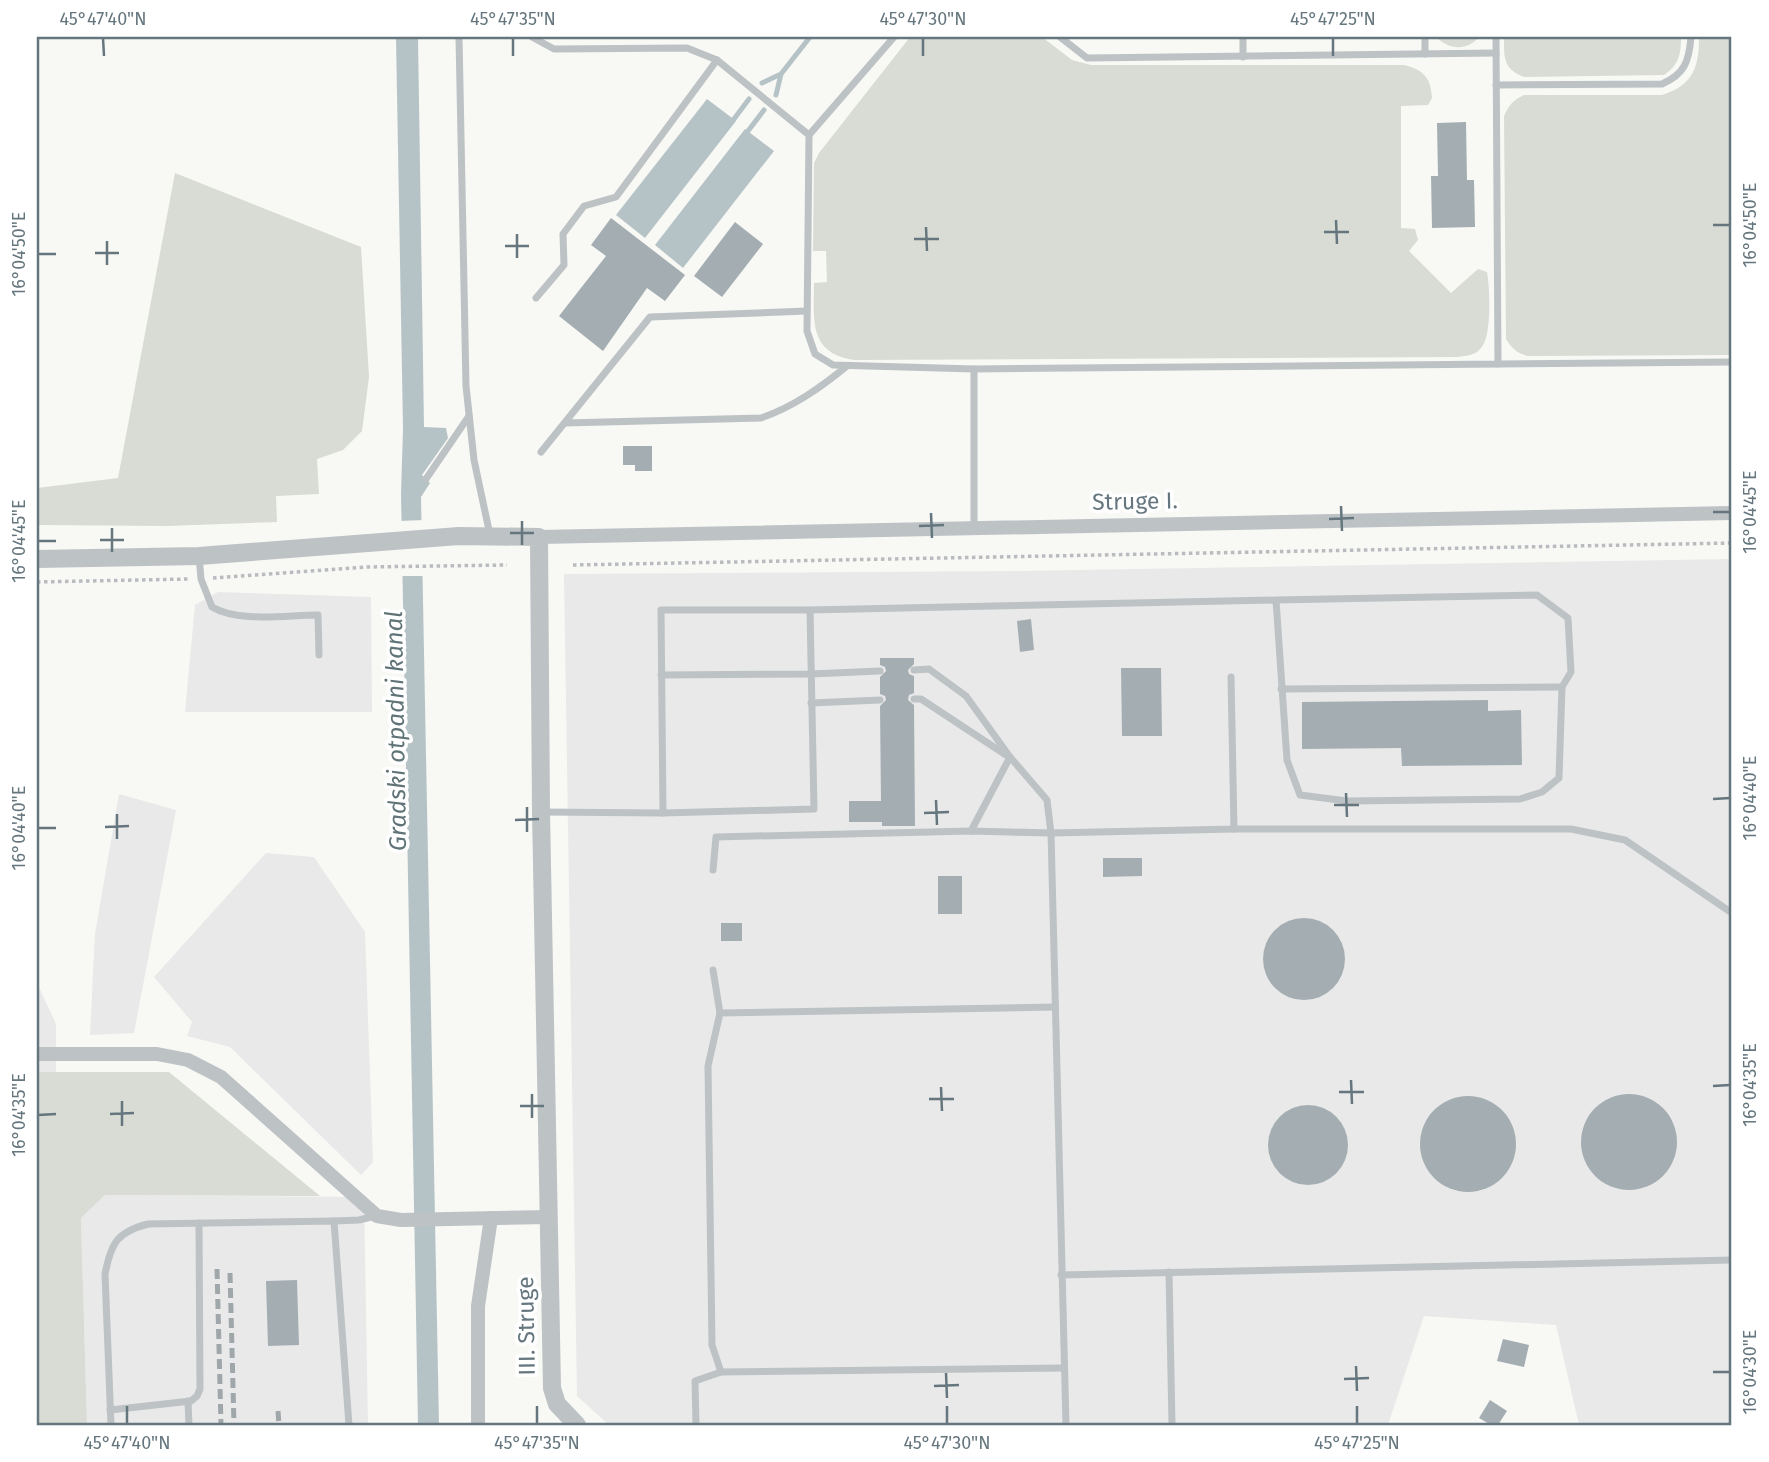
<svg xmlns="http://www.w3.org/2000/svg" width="1769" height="1462" viewBox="0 0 1769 1462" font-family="'Fira Sans',sans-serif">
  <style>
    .built { fill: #e9e9e9 }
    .green { fill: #d8dcd5 }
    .water { fill: #b6c3c6 }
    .pier { fill: #f8f8f5 }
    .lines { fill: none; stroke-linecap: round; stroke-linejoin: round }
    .stream { stroke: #b6c3c6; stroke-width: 5 }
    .building { fill: #a4aeb2 }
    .path { stroke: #b8bcbe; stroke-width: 3.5; stroke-dasharray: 3.5 3.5; stroke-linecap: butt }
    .service { stroke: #bdc2c5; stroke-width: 7 }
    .minor { stroke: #bdc2c5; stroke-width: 14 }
    .tertiary { stroke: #bdc2c5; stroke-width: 18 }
    .rail { stroke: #9fa7ab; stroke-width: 5; stroke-dasharray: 10 5; stroke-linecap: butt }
    .ticks { fill: none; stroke: #65767e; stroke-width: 2.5 }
    .labels { text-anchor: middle; stroke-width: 7; stroke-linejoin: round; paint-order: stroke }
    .street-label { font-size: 23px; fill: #65767e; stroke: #fff }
    .water-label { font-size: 24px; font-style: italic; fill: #607478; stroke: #fff }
    .neatline { fill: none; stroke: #65767e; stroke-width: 2.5 }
    .ticks-label { font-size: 18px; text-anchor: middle; fill: #65767e }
  </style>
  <rect width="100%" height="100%" fill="#f8f8f5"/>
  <!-- built -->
  <g class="built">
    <path d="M1732 559V1425H1579L1556 1325 1424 1316 1388 1425H609L577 1396 564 574 1019 571Z"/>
    <path d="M218 592 371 597 372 712H185L195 605Z"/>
    <path d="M119 794 176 810 134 1033 90 1035 95 934Z"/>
    <path d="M266 853 314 857 365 932 373 1162 361 1175 230 1047 187 1036 192 1022 154 977Z"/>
    <path d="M37 983 56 1024V1072H37Z"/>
    <path d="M105 1195 364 1197 368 1425H87L81 1218Z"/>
  </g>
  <!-- green -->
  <g class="green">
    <path d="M910 37H1042L1072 60 1091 65H1404C1424 70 1431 78 1432 98L1428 105 1401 106V228L1415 229 1418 240 1409 251 1451 293 1478 269 1487 272C1490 288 1492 337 1481 348 1475 356 1465 356 1456 357L854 360C808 353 814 320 814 283L827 282 826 251H813L814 163 819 153Z"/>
    <path d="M1436 37H1479C1467 51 1449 50 1436 37Z"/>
    <path d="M1504 37H1681C1681 54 1679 65 1664 75L1524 77C1503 69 1504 57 1504 37Z"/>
    <path d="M1699 37H1732V355L1528 356C1517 353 1512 349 1506 339L1504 116C1509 105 1513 100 1524 95H1662C1694 85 1699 66 1699 37Z"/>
    <path d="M175 173 361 247 369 377 362 431 343 450 317 459 319 494 276 496 277 522 168 526 37 525V488L118 478Z"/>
    <path d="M37 1072H169L320 1196 105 1195 81 1218 87 1425H37Z"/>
  </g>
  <!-- water -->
  <g class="water">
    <path d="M396 37H418L424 427 446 428 448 438 422 475 430 483 421 497 439 1425H418L401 493 403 429Z"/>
    <path d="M707 99 736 121 645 238 616 215Z"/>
    <path d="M745 129 774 151 683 268 655 245Z"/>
  </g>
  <!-- pier -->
  <path class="pier" d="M425 520 426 576H399L398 521Z"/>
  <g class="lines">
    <!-- stream -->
    <g class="stream">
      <path d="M762 83 781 74 810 37"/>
      <path d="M776 95 781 74"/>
      <path d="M734 119 749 99"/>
      <path d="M748 131 764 110"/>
    </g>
  </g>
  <!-- building -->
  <g class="building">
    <path d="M1466 122 1467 180H1474L1475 227 1432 228 1431 176H1438L1437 123Z"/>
    <path d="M611 218 685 275 665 301 647 288 603 351 559 316 606 256 591 245Z"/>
    <path d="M735 222 763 244 722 297 694 276Z"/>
    <path d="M623 446H652V471H635V465H623Z"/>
    <path d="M1031 619 1034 650 1020 652 1017 621Z"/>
    <path d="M880 658H914V664L908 670 909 674 914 676V693L909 695 908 700 914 705 915 826H882V822H849V801H881L880 706 886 700 885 696 880 694V677L886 671 885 667 880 665Z"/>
    <path d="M1121 668H1161L1162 736H1122Z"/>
    <path d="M1488 700V711L1521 710 1522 765 1402 766 1401 748 1302 749V702Z"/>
    <path d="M1103 858H1142V876L1103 877Z"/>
    <rect x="938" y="876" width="24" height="38"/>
    <circle cx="1304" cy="959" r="41"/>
    <rect x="721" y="923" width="21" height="18"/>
    <circle cx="1629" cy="1142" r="48"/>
    <circle cx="1468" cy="1144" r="48"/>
    <circle cx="1308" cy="1145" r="40"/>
    <path d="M297 1280 299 1345 268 1346 266 1281Z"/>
    <path d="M1503 1339 1529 1345 1524 1367 1497 1361Z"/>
    <path d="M1490 1400 1507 1411 1498 1425H1491L1479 1418Z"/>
  </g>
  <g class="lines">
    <!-- path -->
    <g class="path">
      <path d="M573 565 1732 543"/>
      <path d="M213 578 368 567 507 565"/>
      <path d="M37 582 188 579"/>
    </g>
    <!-- service -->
    <g class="service">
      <path d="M459 37 466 386 474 460 490 535"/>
      <path d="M532 37 554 49 687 48 717 60 809 135 807 331 815 354 833 365 974 369V527"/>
      <path d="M1060 37 1087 58 1496 53"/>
      <path d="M1243 37V57"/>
      <path d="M1425 37V54"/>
      <path d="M1496 85 1662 84C1685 74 1689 61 1691 37"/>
      <path d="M809 135 894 37"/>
      <path d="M536 298 564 265 563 234 584 206 616 197 717 60"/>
      <path d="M1498 364 1732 362"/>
      <path d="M974 369 1498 364 1496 37"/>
      <path d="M565 423 761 418C793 407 820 388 847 366"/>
      <path d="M541 452 650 317 807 311"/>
      <path d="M426 479 469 416"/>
      <path d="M199 556 201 579 212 607C239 623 286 615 318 615L319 655"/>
      <path d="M914 670 929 669 966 696 1010 757 1047 800 1051 833 1066 1425"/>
      <path d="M661 675 811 674 880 671"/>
      <path d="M1281 689 1562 687"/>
      <path d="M914 699H921L1006 755"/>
      <path d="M811 703 880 700"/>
      <path d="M542 812 663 813 814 809 810 610 1276 600 1287 760 1300 795 1347 801 1520 799 1542 792 1559 778 1562 687 1571 672 1568 618 1537 595 1276 600"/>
      <path d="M663 813 661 610H810"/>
      <path d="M1234 829H1571L1625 840 1732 913"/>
      <path d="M971 831 1010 757"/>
      <path d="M713 870 716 837 971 831 1051 833 1234 829 1231 677"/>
      <path d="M713 970 720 1013"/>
      <path d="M1055 1007 720 1013 708 1066 712 1345 721 1372 1063 1368"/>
      <path d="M334 1221 359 1220 375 1216"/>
      <path d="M1169 1272 1172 1425"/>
      <path d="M1061 1275 1732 1260"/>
      <path d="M188 1401 189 1425"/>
      <path d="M110 1410 191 1401 197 1396 200 1389 199 1223"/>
      <path d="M111 1425 105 1274C111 1243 117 1232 148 1224L334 1221 349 1425"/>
      <path d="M696 1425 695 1381 721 1372"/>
    </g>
    <!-- minor -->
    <g class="minor">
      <path d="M539 537 1732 513"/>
      <path d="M37 1054H157L188 1060 221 1077 377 1216 401 1220 549 1217"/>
      <path d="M478 1425V1306L491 1218"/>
    </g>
    <!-- tertiary -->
    <path class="tertiary" d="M37 559 199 556 459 536 539 537 541 812 552 1388 557 1404 577 1425"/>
    <!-- rail -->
    <g class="rail">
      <path d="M217 1269 221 1425"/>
      <path d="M230 1273 234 1425"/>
      <path d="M278 1411 279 1425"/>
    </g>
  </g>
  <!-- ticks -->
  <path class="ticks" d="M103 38 104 56M513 38V56M923 38V56M1333 38V56M1336 220 1337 244M1713 225H1730M926 227 927 251M1324 232H1349M517 234V258M914 239H939M107 241V265M505 246H529M95 253H119M38 254H56M1341 506 1342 531M1713 512H1730M931 513 932 538M1329 519 1354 518M522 521V545M919 526 944 525M112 528V552M510 533H534M100 540H124M38 541H56M1346 793 1347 817M1713 799 1730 798M936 800 937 825M1334 805H1359M527 807V832M924 813 949 812M117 814V839M515 820 539 819M105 827 129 826M38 828H56M1351 1080 1352 1104M1713 1086 1730 1085M941 1087 942 1111M1339 1092H1364M532 1094V1118M929 1099H954M122 1101V1126M520 1106H544M110 1114 134 1113M38 1115 56 1114M1356 1366 1357 1391M1713 1372H1730M946 1373 947 1398M1344 1379 1369 1378M934 1386 959 1385M127 1406V1424M537 1406V1424M947 1406V1424M1357 1406V1424"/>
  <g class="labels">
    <!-- street labels -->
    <g class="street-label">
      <text transform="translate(1135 501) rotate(-1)" y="8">Struge I.</text>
      <text transform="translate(526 1326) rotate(-91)" y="8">III. Struge</text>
    </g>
    <!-- water labels -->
    <g class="water-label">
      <text transform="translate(396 731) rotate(-91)" y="8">Gradski otpadni kanal</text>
    </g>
  </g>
  <!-- border -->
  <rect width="1769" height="1462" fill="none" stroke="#ffffff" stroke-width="77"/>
  <rect x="38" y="38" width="1692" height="1386" class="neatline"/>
  <g class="ticks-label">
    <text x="103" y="25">45°47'40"N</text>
    <text x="513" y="25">45°47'35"N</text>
    <text x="923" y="25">45°47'30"N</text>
    <text x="1333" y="25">45°47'25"N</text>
    <text transform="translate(1750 225) rotate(-90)" y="6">16°04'50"E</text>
    <text transform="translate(19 254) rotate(-90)" y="6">16°04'50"E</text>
    <text transform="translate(1750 512) rotate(-90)" y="6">16°04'45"E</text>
    <text transform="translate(19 541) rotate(-90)" y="6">16°04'45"E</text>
    <text transform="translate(1750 798) rotate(-90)" y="6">16°04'40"E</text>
    <text transform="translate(19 828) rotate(-90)" y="6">16°04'40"E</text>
    <text transform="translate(1750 1085) rotate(-90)" y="6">16°04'35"E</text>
    <text transform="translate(19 1115) rotate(-90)" y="6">16°04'35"E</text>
    <text transform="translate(1750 1372) rotate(-90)" y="6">16°04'30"E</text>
    <text x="127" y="1449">45°47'40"N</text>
    <text x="537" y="1449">45°47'35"N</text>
    <text x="947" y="1449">45°47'30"N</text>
    <text x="1357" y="1449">45°47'25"N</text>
  </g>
</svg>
